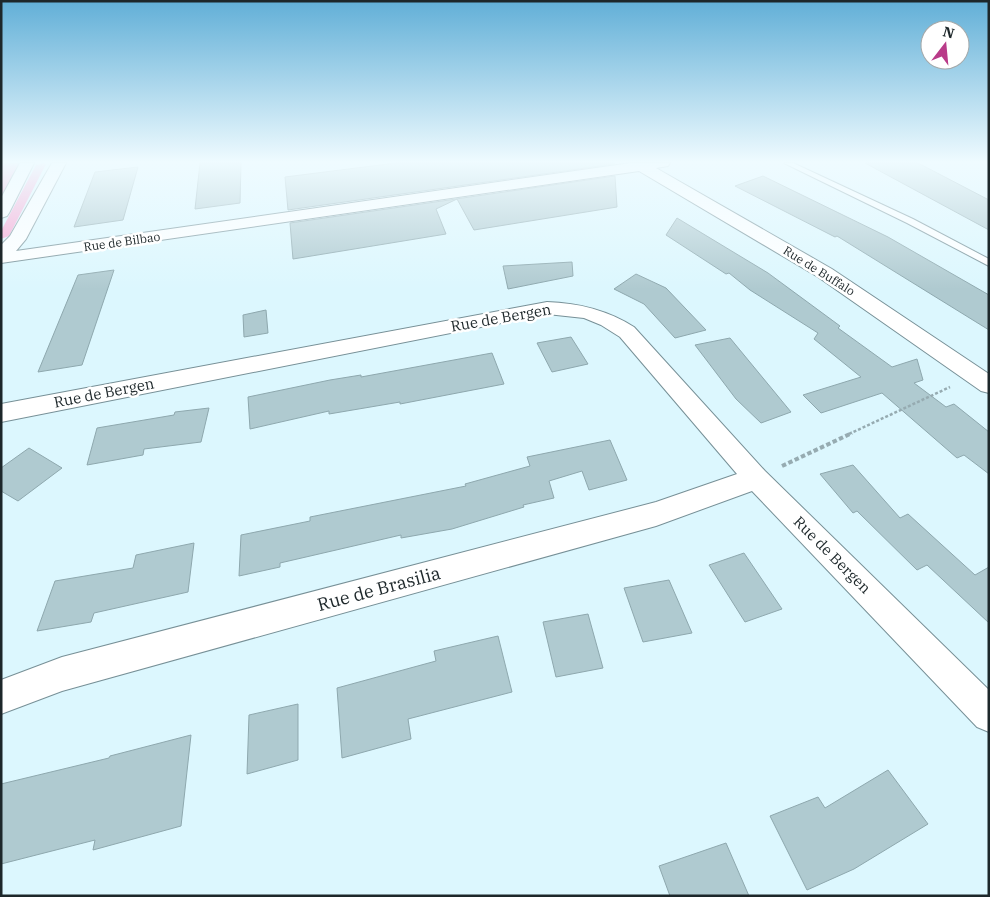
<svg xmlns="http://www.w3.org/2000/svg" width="990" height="897" viewBox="0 0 990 897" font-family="'IBM Plex Serif',serif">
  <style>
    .green { fill: #f9a3d1 }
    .building { fill: #afcad0; stroke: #8ea8ae }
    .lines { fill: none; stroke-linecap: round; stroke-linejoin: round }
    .lane-casing { stroke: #779097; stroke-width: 2 }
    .street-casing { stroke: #779097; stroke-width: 2 }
    .path-far1 { stroke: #96abb1; stroke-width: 2.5; stroke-dasharray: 3 2; stroke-linecap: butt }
    .path { stroke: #96abb1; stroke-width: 4; stroke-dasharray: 4.5 2.5; stroke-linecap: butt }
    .lane { fill: #fff; fill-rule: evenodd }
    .street { fill: #fff; fill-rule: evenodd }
    .labels { text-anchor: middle; stroke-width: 5; stroke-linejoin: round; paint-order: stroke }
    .far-street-label { font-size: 12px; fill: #1d272a; stroke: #fff }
    .street-label { font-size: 15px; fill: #1d272a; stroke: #fff }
    .near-street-label { font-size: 18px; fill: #1d272a; stroke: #fff }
  </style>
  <rect width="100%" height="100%" fill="#dcf7fe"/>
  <!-- green -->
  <g class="green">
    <path d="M1 163H27L1 213Z"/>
    <path d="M44 163 46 164 9 236 1 239V231L36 165Z"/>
  </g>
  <!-- building -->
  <g class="building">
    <path d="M200 163H241L240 203 195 209Z"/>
    <path d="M396 163H614V164L288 210 285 177Z"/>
    <path d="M865 163H918L989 200V230Z"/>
    <path d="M138 167 123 220 74 227 95 172Z"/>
    <path d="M615 176 617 207 474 230 457 199 436 209 446 234 293 259 290 223Z"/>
    <path d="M763 176 888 237 989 295V330L837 236 835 237 735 186Z"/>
    <path d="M677 218 768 273 840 326 838 328 892 367 917 359 923 380 914 383 946 407 954 404 989 432V474L964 455 957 458 882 393 821 413 803 395 861 377 814 339 818 333 750 290 729 273 726 274 666 235Z"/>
    <path d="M572 262 573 276 508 289 503 266Z"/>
    <path d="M114 270 82 365 38 372 78 275Z"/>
    <path d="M636 274 666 288 706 330 675 338 644 304 614 289Z"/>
    <path d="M266 310 268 333 244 337 243 315Z"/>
    <path d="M571 337 588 364 552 372 537 343Z"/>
    <path d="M730 338 791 412 761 423 736 399 695 345Z"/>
    <path d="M492 353 504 384 400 404V402L329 414V411L250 429 248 397 330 380 361 375V377Z"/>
    <path d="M209 408 201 442 144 449 143 455 87 465 97 428 174 415 175 412Z"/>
    <path d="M610 440 627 480 589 490 582 471 549 481 554 498 523 505 524 507 452 529 401 538V535L280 563V567L239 576 241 535 310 521V517L466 486 465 484 530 466 527 457Z"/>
    <path d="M29 448 62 468 18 501 1 491V468Z"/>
    <path d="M853 465 900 518 908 514 975 575 989 567V623L927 565 917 570 857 511 853 513 820 474Z"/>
    <path d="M194 543 188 592 94 613 91 622 37 631 55 581 133 568 136 555Z"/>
    <path d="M744 553 782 609 745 622 709 565Z"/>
    <path d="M669 580 692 633 643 642 624 588Z"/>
    <path d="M588 614 603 668 556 677 543 622Z"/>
    <path d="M498 636 512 692 408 719 411 739 342 758 337 688 436 661 434 651Z"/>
    <path d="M298 704V760L247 774 249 715Z"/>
    <path d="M191 735 181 826 93 850 95 840 1 864V784L109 758 110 756Z"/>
    <path d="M888 770 928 824 854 869 807 890 770 816 818 797 825 808Z"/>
    <path d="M726 843 749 896H670L659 866Z"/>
  </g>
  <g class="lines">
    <defs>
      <path id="lane" d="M784 163H793L913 219 989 259V266L907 223Z"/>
      <g id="street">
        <path d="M20 163H34L9 213 7 216 1 218V198Z"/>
        <path d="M52 163H66L26 239 16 251 631 163H670L668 166 656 168 832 269 989 374V393L981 391 818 277 639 171 1 263V245L10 236Z"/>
        <path d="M547 302C579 303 607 310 634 327L765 471 989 690V732L977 727 752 491 656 526 62 691 1 714V680L62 657 656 502 737 474 620 337 601 325 584 318 547 314 1 422V404Z"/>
      </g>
    </defs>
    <!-- lane casing -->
    <use href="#lane" class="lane-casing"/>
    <!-- street casing -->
    <use href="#street" class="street-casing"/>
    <!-- path-far1 -->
    <path class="path-far1" d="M849 434 950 387"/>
    <!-- path -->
    <path class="path" d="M782 466 852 433"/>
    <!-- lane -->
    <use href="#lane" class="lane"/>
    <!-- street -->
    <use href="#street" class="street"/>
  </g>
  <!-- sky -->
  <linearGradient id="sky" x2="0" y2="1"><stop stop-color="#61afd7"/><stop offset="0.56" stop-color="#effbff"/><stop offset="1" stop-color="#effbff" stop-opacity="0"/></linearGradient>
  <rect width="990" height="289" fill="url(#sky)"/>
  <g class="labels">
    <!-- far-street labels -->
    <g class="far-street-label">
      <text transform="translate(122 242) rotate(-8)" y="4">Rue de Bilbao</text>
      <text transform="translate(819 271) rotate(32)" y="4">Rue de Buffalo</text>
    </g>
    <!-- street labels -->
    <g class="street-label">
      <text transform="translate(501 318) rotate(-10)" y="5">Rue de Bergen</text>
      <text transform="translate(104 393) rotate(-11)" y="5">Rue de Bergen</text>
      <text transform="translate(832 555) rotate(45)" y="5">Rue de Bergen</text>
    </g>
    <!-- near-street labels -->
    <g class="near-street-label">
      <text transform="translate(379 589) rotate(-15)" y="6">Rue de Brasilia</text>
    </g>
  </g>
  <!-- border -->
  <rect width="990" height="897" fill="none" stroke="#1d272a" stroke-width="5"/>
  <!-- north arrow -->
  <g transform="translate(945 45) rotate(16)"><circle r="24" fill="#ffffff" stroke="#a5a9aa"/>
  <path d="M0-4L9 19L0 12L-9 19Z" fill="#b93b89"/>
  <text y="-8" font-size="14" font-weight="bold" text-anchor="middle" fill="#1d272a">N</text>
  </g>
</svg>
